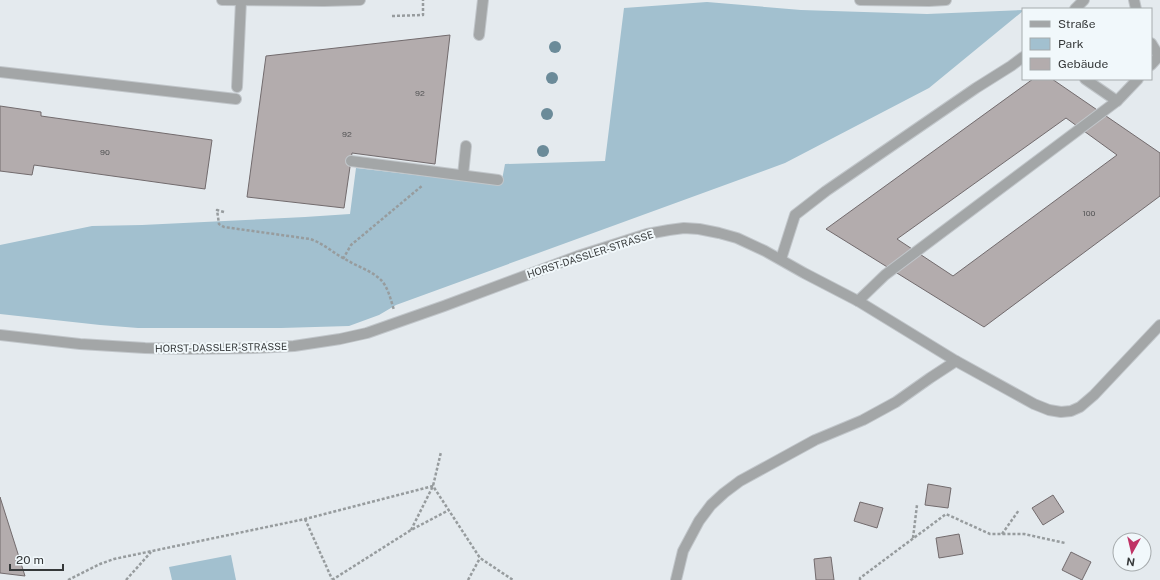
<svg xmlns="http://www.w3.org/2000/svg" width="1160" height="580" viewBox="0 0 1160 580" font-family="'Public Sans',sans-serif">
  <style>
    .green { fill: #a2c0cf }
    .building { fill: #b3acad; stroke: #726b6d; fill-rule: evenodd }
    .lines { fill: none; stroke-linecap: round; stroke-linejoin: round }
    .minor-casing { stroke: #c1c6ca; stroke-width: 12 }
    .path { stroke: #979c9e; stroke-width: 2.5; stroke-dasharray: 3 2; stroke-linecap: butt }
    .minor { stroke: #a3a6a7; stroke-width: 10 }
    .tree { fill: #6b8b99 }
    .labels { text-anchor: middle; stroke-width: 4; stroke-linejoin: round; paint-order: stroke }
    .number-label { font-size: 8px; fill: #545556 }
    .street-label { font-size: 10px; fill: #353839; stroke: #f1f8fb }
  </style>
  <rect width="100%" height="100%" fill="#e4eaee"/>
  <!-- green -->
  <g class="green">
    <path d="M707 2 801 10 927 14 1023 10V11L929 88 785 163 396 305 379 315 349 326 281 328H138L100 325 0 314V245L92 226 142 225 305 217 350 214 356 168 501 185 505 164 605 161 624 8Z"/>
    <path d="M231 555 236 580H172L169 567Z"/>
  </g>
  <!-- building -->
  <g class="building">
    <path d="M450 35 435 164 352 153 344 208 247 197 266 56Z"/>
    <path d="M1033 79H1052L1160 153V196L984 327 826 229ZM1066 118 1117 155 953 276 897 239Z"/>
    <path d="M0 106 41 112V116L212 140 205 189 34 165 32 175 0 171Z"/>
    <path d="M928 484 951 488 948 508 925 505Z"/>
    <path d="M1053 495 1064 512 1043 525 1032 508Z"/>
    <path d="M0 497 25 576 0 573Z"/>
    <path d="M860 502 883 508 877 528 854 521Z"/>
    <path d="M959 534 963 554 939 558 936 538Z"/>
    <path d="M1071 552 1091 562 1082 580 1062 570Z"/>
    <path d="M831 557 834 580H816L814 559Z"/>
  </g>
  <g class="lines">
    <defs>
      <g id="minor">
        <path d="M222 0 324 1 360 0"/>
        <path d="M860 0 929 1 946 0"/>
        <path d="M1134 0 1136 9"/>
        <path d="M1075 9 1084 0"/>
        <path d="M479 35 483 0"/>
        <path d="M1151 43 1159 56 1151 65"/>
        <path d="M0 72 236 99"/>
        <path d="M1085 79 1117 101"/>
        <path d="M237 87 241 1"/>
        <path d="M351 161 498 180"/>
        <path d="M463 175 466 146"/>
        <path d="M781 259 795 215 826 191 976 88 1011 66 1023 57"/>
        <path d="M858 301 885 275 1117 101 1138 79"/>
        <path d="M0 335 80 344 145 348 189 349 255 348 294 346 340 339 367 333 444 306 578 256 647 234 669 230 684 228 699 229 719 233 737 238 765 251 804 273 858 301 956 361 1034 404 1049 410 1061 412 1071 411 1080 407 1094 395 1160 325"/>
        <path d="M676 580 683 551 699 521 711 505 724 493 740 481 815 440 863 420 896 402 930 378 956 361"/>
      </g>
    </defs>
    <!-- minor casing -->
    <use href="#minor" class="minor-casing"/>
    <!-- path -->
    <g class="path">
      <path d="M392 16 423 15V0"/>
      <path d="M224 212 217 210 219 224 224 227 310 239C323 243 333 253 345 259 356 266 370 270 380 279 388 286 391 301 394 310"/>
      <path d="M343 259 351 245 423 185"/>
      <path d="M305 519 332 579"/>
      <path d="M411 530 433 486 441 452"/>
      <path d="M1002 534 1019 510"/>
      <path d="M913 538 917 505"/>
      <path d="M68 580 100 564 114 559 305 519 433 486 480 558 513 580"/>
      <path d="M126 580 151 552"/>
      <path d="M332 580 411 530 449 510"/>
      <path d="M468 580 480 558"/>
      <path d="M860 580V578L946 514 990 534H1024L1065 543"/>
    </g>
    <!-- minor -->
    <use href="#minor" class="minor"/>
  </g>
  <!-- trees -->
  <g class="tree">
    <circle cx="555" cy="47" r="6"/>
    <circle cx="552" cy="78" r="6"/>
    <circle cx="547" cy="114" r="6"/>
    <circle cx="543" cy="151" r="6"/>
  </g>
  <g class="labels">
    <!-- number labels -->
    <g class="number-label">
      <text x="420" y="96">92</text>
      <text x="347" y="137">92</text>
      <text x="105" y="155">90</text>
      <text x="1089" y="216">100</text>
    </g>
    <!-- street labels -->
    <g class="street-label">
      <text transform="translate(590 254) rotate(-18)" y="4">HORST-DASSLER-STRASSE</text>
      <text transform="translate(221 347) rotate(-1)" y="4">HORST-DASSLER-STRASSE</text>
    </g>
  </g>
  <!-- legend -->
  <rect x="1022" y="8" width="130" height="72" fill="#f1f8fb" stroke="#a6abad"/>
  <rect x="1030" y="21" width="20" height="6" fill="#a3a6a7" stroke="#a6abad"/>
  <text x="1058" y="28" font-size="12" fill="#353839">Straße</text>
  <rect x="1030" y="38" width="20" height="12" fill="#a2c0cf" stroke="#a6abad"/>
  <text x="1058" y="48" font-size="12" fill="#353839">Park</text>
  <rect x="1030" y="58" width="20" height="12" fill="#b3acad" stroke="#a6abad"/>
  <text x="1058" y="68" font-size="12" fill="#353839">Gebäude</text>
  <!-- north arrow -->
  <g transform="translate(1132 552) rotate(188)"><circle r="19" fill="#f1f8fb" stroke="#a6abad"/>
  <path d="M0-3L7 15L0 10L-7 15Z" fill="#c03365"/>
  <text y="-6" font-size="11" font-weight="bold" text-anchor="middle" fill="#353839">N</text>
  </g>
  <!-- scale -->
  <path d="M10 564v6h53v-6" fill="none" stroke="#353839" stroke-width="2"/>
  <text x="16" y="564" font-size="12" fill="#353839" stroke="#f1f8fb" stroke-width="3" paint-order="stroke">20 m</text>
</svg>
